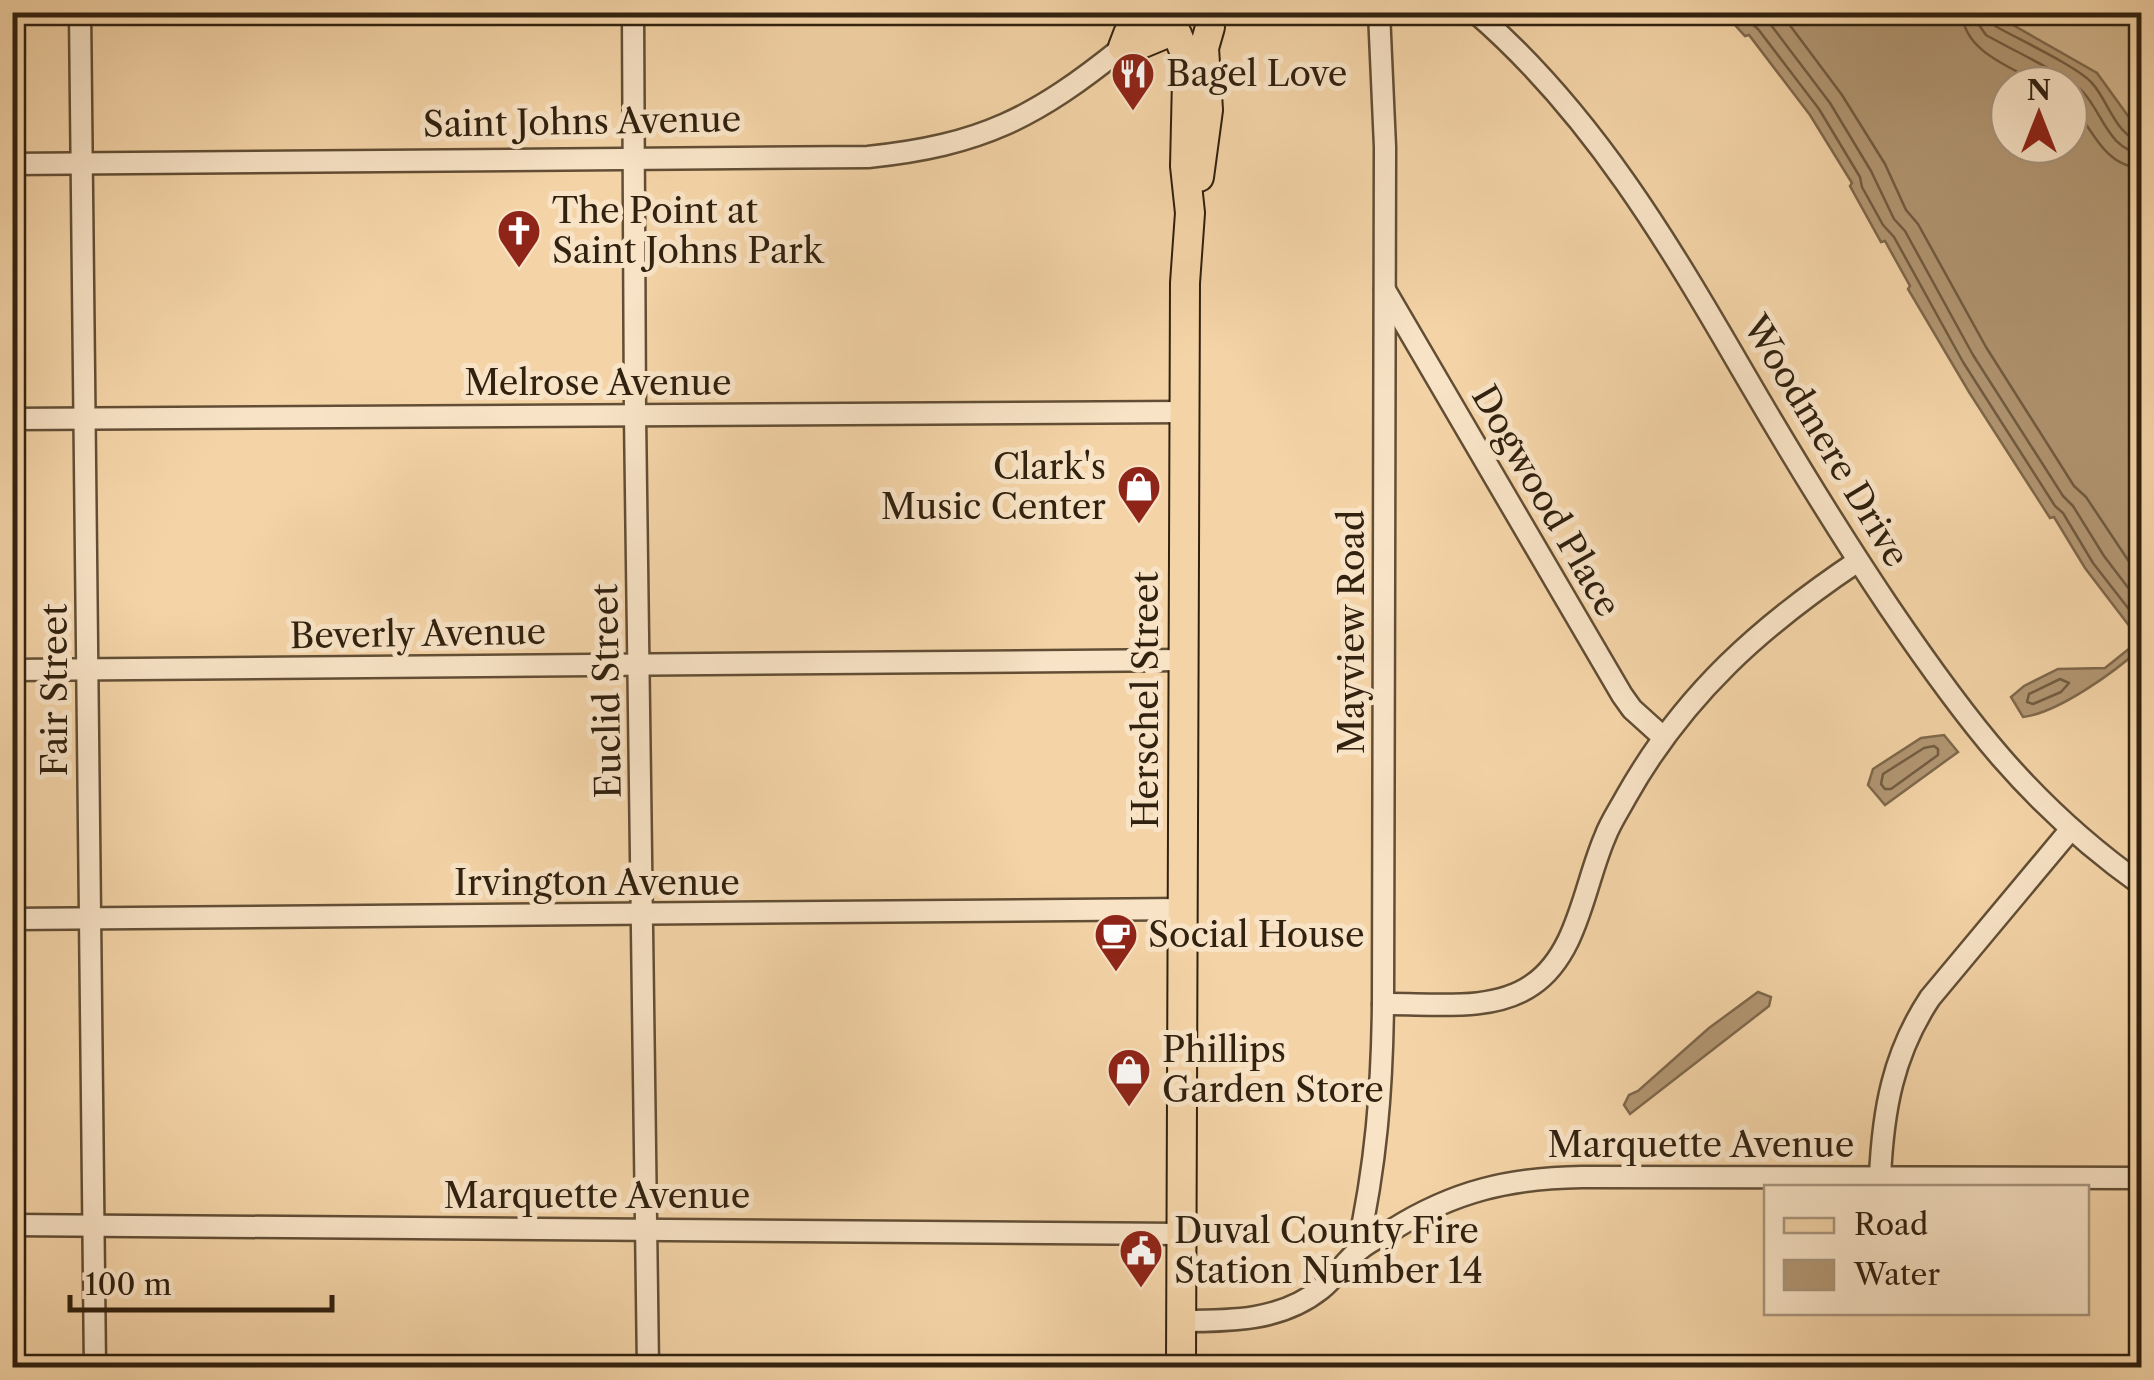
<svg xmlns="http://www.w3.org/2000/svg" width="2154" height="1380" viewBox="0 0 2154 1380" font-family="'Libre Caslon Text',serif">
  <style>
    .green { fill: #d3b68d; stroke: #826c4e; stroke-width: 2.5 }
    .water { fill: #b29773; stroke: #7e684b; stroke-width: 2.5; fill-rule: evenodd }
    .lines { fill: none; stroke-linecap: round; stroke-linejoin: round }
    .shore { stroke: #725c41; stroke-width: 2.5 }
    .minor-casing { stroke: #624e35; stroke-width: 25 }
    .major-casing { stroke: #31210f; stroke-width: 32 }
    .minor { stroke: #f8e3c6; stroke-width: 20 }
    .major { stroke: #f4d4a7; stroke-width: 28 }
    .labels { text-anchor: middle; stroke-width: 10; stroke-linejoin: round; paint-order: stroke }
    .poi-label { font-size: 35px; fill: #31210f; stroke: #f8e3c6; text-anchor: start }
    .street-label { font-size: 35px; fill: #31210f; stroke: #f8e3c6 }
  </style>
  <rect width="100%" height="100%" fill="#f4d4a7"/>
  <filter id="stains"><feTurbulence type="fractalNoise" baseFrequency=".002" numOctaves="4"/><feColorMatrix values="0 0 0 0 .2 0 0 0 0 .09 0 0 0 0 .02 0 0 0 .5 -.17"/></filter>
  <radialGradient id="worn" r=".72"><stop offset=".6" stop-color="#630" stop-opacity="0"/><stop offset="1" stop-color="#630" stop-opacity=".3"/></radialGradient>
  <!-- green -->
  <path class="green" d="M2000 12 2141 13V134L1999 16Z"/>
  <!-- water -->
  <g class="water">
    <path d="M1724 13H2000L1999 17 2097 73 2141 134V648C2116 671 2058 713 2023 717L2011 697 2024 686 2058 669 2105 668 2140 640 2085 568 2054 517 2050 518 1969 392 1908 289 1910 286 1885 241 1881 242 1850 186 1852 183 1810 115 1749 35 1745 36ZM2009 85H2069V145H2009Z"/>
    <path d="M1944 735 1958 752 1885 805 1868 785 1873 769 1921 738Z"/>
    <path d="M1758 992 1771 997 1769 1006 1630 1114 1624 1105 1629 1095 1638 1091 1709 1028Z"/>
  </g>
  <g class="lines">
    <!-- shore -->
    <g class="shore">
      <path d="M1738 12 1758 29 1819 109 1860 177 1862 187 1883 225 1894 237 1963 362 2055 506 2063 513 2093 563 2142 626"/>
      <path d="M1754 12 1768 21 1830 103 1871 171 1894 219 1905 231 1973 355 2063 496 2073 506 2104 556 2142 606"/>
      <path d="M1780 12 1842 95 1885 164 1906 210 1918 224 1986 347 2074 486 2086 497 2142 581"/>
      <path d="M1962 12C1963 52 2013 68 2043 85"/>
      <path d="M1977 12 1979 25 1986 35C2010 49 2067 75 2083 92 2102 112 2109 151 2142 153"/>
      <path d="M1990 12 1995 26C2018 39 2076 66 2091 82 2108 99 2116 138 2142 141"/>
      <path d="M2069 100C2091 126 2103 167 2142 168"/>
      <path d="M2060 679 2069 683 2061 692 2033 704 2027 702 2029 694Z"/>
      <path d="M1934 746 1938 749V755L1891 789H1885L1881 784 1883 774 1924 748Z"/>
    </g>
    <defs>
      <g id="minor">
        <path d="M80 12 95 1368"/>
        <path d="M633 12 635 416 648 1368"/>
        <path d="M1475 12C1592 113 1669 244 1745 375 1791 454 1838 531 1889 607 1965 719 2029 805 2142 885"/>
        <path d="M12 164 868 157C982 145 1035 118 1123 47"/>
        <path d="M1385 290 1622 695 1632 709 1663 737"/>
        <path d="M12 419 1184 412"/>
        <path d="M12 670 1184 660"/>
        <path d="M12 919 1183 909"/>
        <path d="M1383 1004C1430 1003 1492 1013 1532 985 1578 954 1584 885 1605 837 1610 823 1619 810 1626 797 1684 694 1761 626 1858 561"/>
        <path d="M1880 1177C1883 1110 1893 1054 1930 998L2071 829"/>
        <path d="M12 1225 1181 1234"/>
        <path d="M1357 1251C1376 1165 1382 1091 1383 1004L1385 147 1379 12"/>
        <path d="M1181 1321C1231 1321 1281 1321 1321 1289 1336 1277 1345 1261 1359 1250 1368 1242 1381 1236 1392 1230 1454 1191 1510 1178 1582 1177L2142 1178"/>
      </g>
      <g id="major">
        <path d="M1148 12 1128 34 1123 47 1131 48 1172 31"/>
        <path d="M1177 34 1184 51 1187 80 1185 166 1190 213 1185 283 1181 1368"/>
        <path d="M1199 177 1208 110 1204 48 1210 27"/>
      </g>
    </defs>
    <!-- minor casing -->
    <use href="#minor" class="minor-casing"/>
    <!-- major casing -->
    <use href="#major" class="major-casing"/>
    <!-- minor -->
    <use href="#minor" class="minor"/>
    <!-- major -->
    <use href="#major" class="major"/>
  </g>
  <!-- icons -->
  <defs>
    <symbol id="restaurant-pin" viewBox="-11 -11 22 30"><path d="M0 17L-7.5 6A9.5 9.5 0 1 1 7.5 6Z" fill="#8f2418" stroke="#f8e3c6"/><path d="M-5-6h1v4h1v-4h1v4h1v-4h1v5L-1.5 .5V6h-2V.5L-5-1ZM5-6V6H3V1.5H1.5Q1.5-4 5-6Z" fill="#fff"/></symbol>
    <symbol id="church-pin" viewBox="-11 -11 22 30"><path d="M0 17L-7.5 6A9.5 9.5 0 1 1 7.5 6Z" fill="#8f2418" stroke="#f8e3c6"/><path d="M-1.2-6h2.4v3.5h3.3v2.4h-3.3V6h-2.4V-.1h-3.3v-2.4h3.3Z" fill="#fff"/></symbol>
    <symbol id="shop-pin" viewBox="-11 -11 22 30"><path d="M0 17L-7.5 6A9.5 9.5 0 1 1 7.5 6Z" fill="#8f2418" stroke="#f8e3c6"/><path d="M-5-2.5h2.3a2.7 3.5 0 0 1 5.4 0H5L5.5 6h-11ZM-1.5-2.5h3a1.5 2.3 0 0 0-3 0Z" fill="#fff"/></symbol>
    <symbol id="cafe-pin" viewBox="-11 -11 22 30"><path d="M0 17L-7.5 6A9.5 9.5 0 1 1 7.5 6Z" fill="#8f2418" stroke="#f8e3c6"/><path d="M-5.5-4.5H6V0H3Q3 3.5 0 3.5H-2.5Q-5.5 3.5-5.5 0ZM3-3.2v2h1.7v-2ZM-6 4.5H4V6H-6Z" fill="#fff"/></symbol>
    <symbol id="civic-pin" viewBox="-11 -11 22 30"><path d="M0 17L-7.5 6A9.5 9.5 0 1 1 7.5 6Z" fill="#8f2418" stroke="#f8e3c6"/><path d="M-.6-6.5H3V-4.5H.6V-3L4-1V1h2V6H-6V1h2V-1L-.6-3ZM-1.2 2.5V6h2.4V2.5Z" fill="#fff"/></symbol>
  </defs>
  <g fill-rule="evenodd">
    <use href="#restaurant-pin" x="1108" y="49" width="50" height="68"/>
    <use href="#church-pin" x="494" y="206" width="50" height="68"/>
    <use href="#shop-pin" x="1114" y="462" width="50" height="68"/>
    <use href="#cafe-pin" x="1091" y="910" width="50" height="68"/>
    <use href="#shop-pin" x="1104" y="1045" width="50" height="68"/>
    <use href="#civic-pin" x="1116" y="1226" width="50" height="68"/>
  </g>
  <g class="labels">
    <!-- poi labels -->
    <g class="poi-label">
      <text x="1166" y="86">Bagel Love</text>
      <text x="552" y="223">The Point at<tspan x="552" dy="40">Saint Johns Park</tspan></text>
      <text x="1106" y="479" text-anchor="end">Clark's<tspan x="1106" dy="40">Music Center</tspan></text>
      <text x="1148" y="947">Social House</text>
      <text x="1162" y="1062">Phillips<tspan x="1162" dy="40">Garden Store</tspan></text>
      <text x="1174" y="1243">Duval County Fire<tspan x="1174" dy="40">Station Number 14</tspan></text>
    </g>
    <!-- street labels -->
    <g class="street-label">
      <text transform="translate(582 122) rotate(-1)" y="12">Saint Johns Avenue</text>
      <text x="598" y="395">Melrose Avenue</text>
      <text transform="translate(1826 441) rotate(59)" y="12">Woodmere Drive</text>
      <text transform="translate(1546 501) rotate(60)" y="12">Dogwood Place</text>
      <text transform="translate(1352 632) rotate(-90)" y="12">Mayview Road</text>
      <text transform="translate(418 634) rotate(-1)" y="12">Beverly Avenue</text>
      <text transform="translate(55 690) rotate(-90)" y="12">Fair Street</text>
      <text transform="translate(607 691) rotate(-91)" y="12">Euclid Street</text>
      <text transform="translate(1146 700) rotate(-90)" y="12">Herschel Street</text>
      <text x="597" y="895">Irvington Avenue</text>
      <text x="1701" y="1157">Marquette Avenue</text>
      <text x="597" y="1208">Marquette Avenue</text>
    </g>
  </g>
  <!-- margin -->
  <rect width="2154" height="1380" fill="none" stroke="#f4d4a7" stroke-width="50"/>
  <rect x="15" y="15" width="2124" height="1350" fill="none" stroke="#31210f" stroke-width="5"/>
  <rect x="25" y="25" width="2104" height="1330" fill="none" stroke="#31210f" stroke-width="2.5"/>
  <!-- legend -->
  <rect x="1764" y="1185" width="325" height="130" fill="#f8e3c6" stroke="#a8957d" stroke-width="2.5"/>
  <rect x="1784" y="1218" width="50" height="15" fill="#f4d4a7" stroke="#a8957d" stroke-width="2.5"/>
  <text x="1854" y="1235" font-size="30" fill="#31210f">Road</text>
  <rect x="1784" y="1260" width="50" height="30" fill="#b29773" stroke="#a8957d" stroke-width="2.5"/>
  <text x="1854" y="1285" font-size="30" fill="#31210f">Water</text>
  <!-- north arrow -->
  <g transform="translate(2039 115)"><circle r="48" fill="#f8e3c6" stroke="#a8957d" stroke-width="2.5"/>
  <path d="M0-8L18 38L0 25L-18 38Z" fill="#8f2418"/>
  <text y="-15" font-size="28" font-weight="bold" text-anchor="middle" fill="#31210f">N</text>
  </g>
  <!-- scale -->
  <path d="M70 1295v15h262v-15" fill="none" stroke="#31210f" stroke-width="5"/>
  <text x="85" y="1295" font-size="30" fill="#31210f" stroke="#f8e3c6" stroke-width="8" paint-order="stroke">100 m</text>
  <rect width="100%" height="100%" filter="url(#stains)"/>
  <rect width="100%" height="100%" fill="url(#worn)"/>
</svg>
